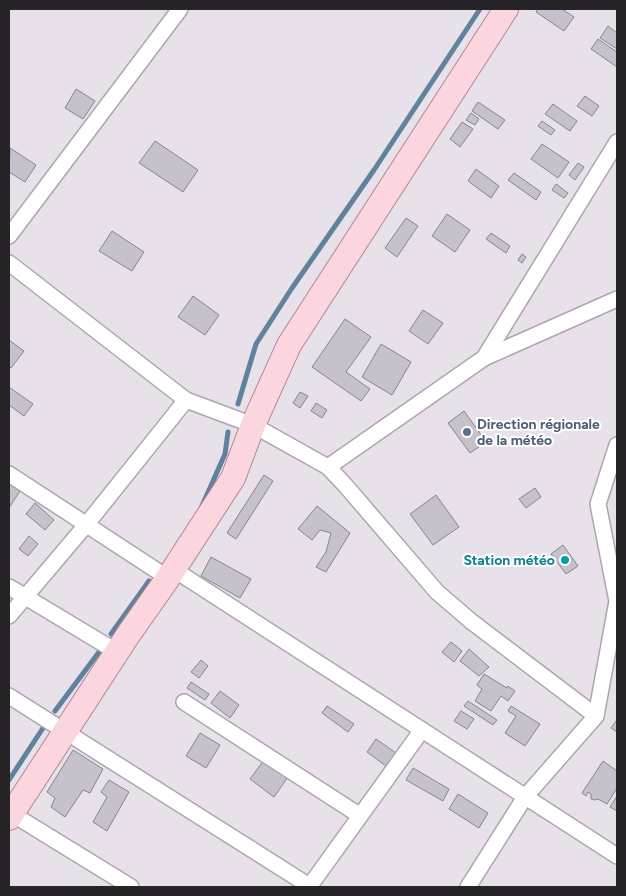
<svg xmlns="http://www.w3.org/2000/svg" width="626" height="896" viewBox="0 0 626 896" font-family="Figtree,sans-serif">
  <style>
    .lines { fill: none; stroke-linecap: round; stroke-linejoin: round }
    .stream { stroke: #60829d; stroke-width: 5 }
    .building { fill: #c6c2cc; stroke: #88848e }
    .street-casing { stroke: #ada6af; stroke-width: 18 }
    .primary-casing { stroke: #b08690; stroke-width: 26 }
    .street { stroke: #fff; stroke-width: 15 }
    .primary { stroke: #fcd6de; stroke-width: 24 }
    .service-dot { fill: #5c6f8a; stroke: #fff; stroke-width: 2 }
    .culture-dot { fill: #0f9aa8; stroke: #fff; stroke-width: 2 }
    .labels { text-anchor: middle; stroke-width: 4; stroke-linejoin: round; paint-order: stroke }
    .service-label { font-size: 14px; font-weight: bold; fill: #4e5e75; stroke: #fff; text-anchor: start }
    .culture-label { font-size: 14px; font-weight: bold; fill: #0d838f; stroke: #fff; text-anchor: end }
  </style>
  <rect width="100%" height="100%" fill="#e8e1ea"/>
  <g class="lines">
    <!-- stream -->
    <g class="stream">
      <path d="M238 404 256 344 292 288 374 170 480 9"/>
      <path d="M202 506 225 454 228 432"/>
      <path d="M111 634 149 581"/>
      <path d="M55 711 102 648"/>
      <path d="M9 780 43 728"/>
    </g>
  </g>
  <!-- building -->
  <g class="building">
    <path d="M538 9H562L574 17 564 31 536 12Z"/>
    <path d="M608 26 617 33V49L600 38Z"/>
    <path d="M598 39 617 52V67L591 49Z"/>
    <path d="M76 89 95 101 83 119 65 108Z"/>
    <path d="M585 96 599 106 592 116 577 106Z"/>
    <path d="M478 102 505 120 498 129 472 111Z"/>
    <path d="M553 104 577 121 570 131 545 114Z"/>
    <path d="M471 113 479 119 475 125 466 120Z"/>
    <path d="M542 121 555 130 551 135 538 126Z"/>
    <path d="M462 122 473 129 460 147 450 139Z"/>
    <path d="M155 141 198 170 183 192 139 163Z"/>
    <path d="M542 144 569 162 558 178 531 159Z"/>
    <path d="M10 148 36 165 25 182 9 172Z"/>
    <path d="M578 163 584 167 575 180 569 175Z"/>
    <path d="M476 169 499 186 491 198 468 181Z"/>
    <path d="M514 173 541 192 536 200 508 180Z"/>
    <path d="M556 184 568 193 564 198 552 190Z"/>
    <path d="M447 214 470 230 455 252 432 236Z"/>
    <path d="M406 218 418 226 397 257 385 248Z"/>
    <path d="M112 231 144 252 132 271 99 251Z"/>
    <path d="M491 233 510 246 506 253 486 239Z"/>
    <path d="M522 254 526 257 522 263 518 260Z"/>
    <path d="M193 296 219 315 205 335 178 317Z"/>
    <path d="M423 310 443 323 428 344 409 331Z"/>
    <path d="M345 319 371 337 346 372 370 389 361 401 312 367Z"/>
    <path d="M9 340 24 351 11 368 9 367Z"/>
    <path d="M381 344 411 362 392 395 362 377Z"/>
    <path d="M9 387 33 404 24 416 9 405Z"/>
    <path d="M300 392 308 396 300 408 293 403Z"/>
    <path d="M316 403 327 410 322 418 311 411Z"/>
    <path d="M464 411 486 442 470 453 448 423Z"/>
    <path d="M264 475 273 481 236 539 227 533Z"/>
    <path d="M9 484 20 491 9 508Z"/>
    <path d="M535 488 541 497 526 508 519 499Z"/>
    <path d="M436 495 459 527 433 545 410 514Z"/>
    <path d="M35 503 54 520 45 530 26 514Z"/>
    <path d="M317 506 350 533 326 572 316 567 326 552 331 533 320 530 312 540 298 529Z"/>
    <path d="M29 536 38 544 28 556 19 549Z"/>
    <path d="M563 545 578 566 566 574 551 554Z"/>
    <path d="M211 557 251 579 240 598 201 576Z"/>
    <path d="M451 642 462 651 454 662 442 652Z"/>
    <path d="M469 649 489 667 479 676 460 661Z"/>
    <path d="M201 660 208 666 199 678 191 672Z"/>
    <path d="M484 674 507 688 508 686 515 691 508 701 501 696 491 711 475 701 482 689 477 685Z"/>
    <path d="M191 682 209 694 205 700 187 688Z"/>
    <path d="M220 691 239 705 230 718 211 703Z"/>
    <path d="M468 701 497 720 493 725 464 706Z"/>
    <path d="M327 706 354 724 348 732 322 713Z"/>
    <path d="M511 706 540 724 525 746 505 733 516 716 508 711Z"/>
    <path d="M461 711 474 719 467 729 454 721Z"/>
    <path d="M616 721 617 722V732L611 728Z"/>
    <path d="M200 733 220 745 206 768 186 756Z"/>
    <path d="M376 739 396 753 386 766 367 752Z"/>
    <path d="M73 750 103 769 90 793 83 790 65 817 51 807 55 798 47 792Z"/>
    <path d="M264 760 288 777 274 797 250 779Z"/>
    <path d="M603 761 617 771V788L607 804 598 799 595 800 591 799V794L588 792 586 796 582 793Z"/>
    <path d="M413 768 449 789 443 801 406 780Z"/>
    <path d="M109 780 129 792 107 831 93 822 107 797 101 792Z"/>
    <path d="M458 794 488 813 479 828 449 809Z"/>
    <path d="M617 796V811L610 807Z"/>
  </g>
  <g class="lines">
    <defs>
      <g id="street">
        <path d="M9 236 180 9"/>
        <path d="M9 263 186 400 253 425 328 467 345 485 437 592 472 622 596 716 525 797 468 887"/>
        <path d="M484 358 617 299"/>
        <path d="M328 467 484 358 617 142"/>
        <path d="M9 474 168 578"/>
        <path d="M173 569 617 856"/>
        <path d="M9 587 117 652"/>
        <path d="M9 616 86 525 186 400"/>
        <path d="M9 696 311 887"/>
        <path d="M184 702 359 815"/>
        <path d="M596 716 617 601 598 504 617 445"/>
        <path d="M9 812 131 887"/>
        <path d="M309 887 422 730"/>
      </g>
      <path id="primary" d="M9 818 128 635 168 578 233 478 253 425 289 345 506 9"/>
    </defs>
    <!-- street casing -->
    <use href="#street" class="street-casing"/>
    <!-- primary casing -->
    <use href="#primary" class="primary-casing"/>
    <!-- street -->
    <use href="#street" class="street"/>
    <!-- primary -->
    <use href="#primary" class="primary"/>
  </g>
  <!-- markers -->
  <circle class="service-dot" cx="467" cy="432" r="5"/>
  <circle class="culture-dot" cx="565" cy="560" r="5"/>
  <g class="labels">
    <!-- service labels -->
    <g class="service-label">
      <text x="477" y="429">Direction régionale<tspan x="477" dy="16">de la météo</tspan></text>
    </g>
    <!-- culture labels -->
    <g class="culture-label">
      <text x="555" y="565">Station météo</text>
    </g>
  </g>
  <!-- border -->
  <rect width="626" height="896" fill="none" stroke="#272427" stroke-width="20"/>
</svg>
